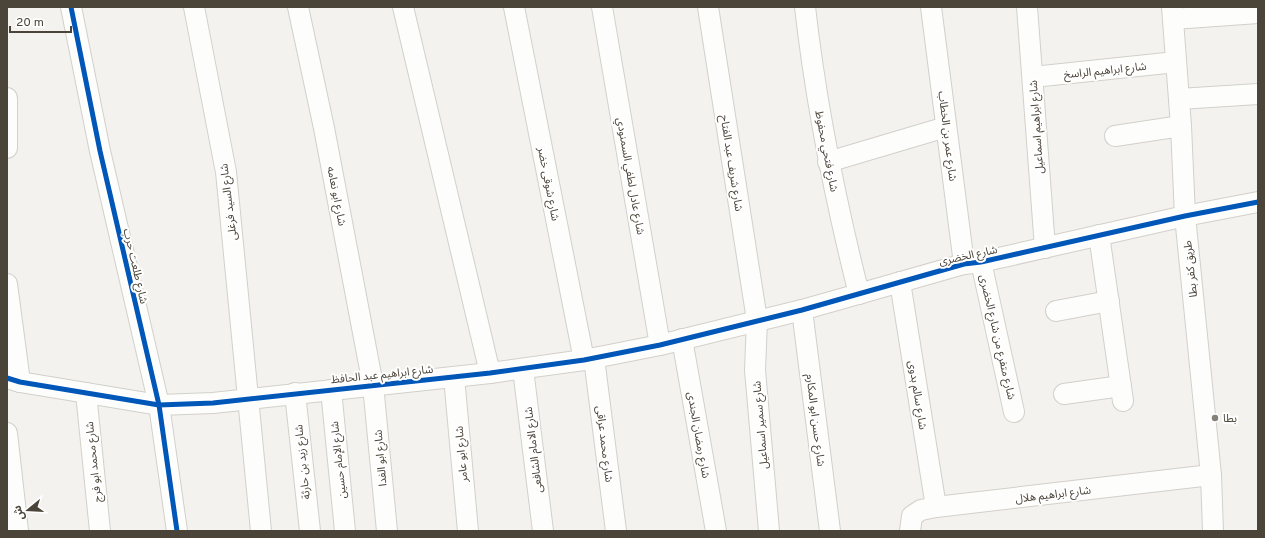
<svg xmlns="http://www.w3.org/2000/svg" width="1265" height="538" viewBox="0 0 1265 538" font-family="Overpass,'Noto Sans Arabic',sans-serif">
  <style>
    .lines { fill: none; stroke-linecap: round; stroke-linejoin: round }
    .minor-casing { stroke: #d2d0cb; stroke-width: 22 }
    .minor { stroke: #fdfdfc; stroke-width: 20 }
    .cycleway-casing { stroke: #fff; stroke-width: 8 }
    .cycleway { stroke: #0057b8; stroke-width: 5 }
    .poi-dot { fill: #868178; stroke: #fff; stroke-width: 1.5 }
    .labels { text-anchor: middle; stroke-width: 4; stroke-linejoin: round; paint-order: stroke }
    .street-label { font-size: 11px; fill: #4b4439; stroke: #fff }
    .poi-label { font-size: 11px; fill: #4b4439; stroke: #fff; text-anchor: start }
  </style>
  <rect width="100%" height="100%" fill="#f4f2ee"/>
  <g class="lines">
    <defs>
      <g id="minor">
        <path d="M71 7 100 151 159 405 177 531"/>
        <path d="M194 7 226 172 261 531"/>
        <path d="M298 7 324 128 373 385 387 531"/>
        <path d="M403 7 490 373"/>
        <path d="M514 7 584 360"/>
        <path d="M602 7 660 345"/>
        <path d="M708 7 757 320 755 370 769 531"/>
        <path d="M805 7C816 104 835 199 859 294"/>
        <path d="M931 7 964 264"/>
        <path d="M1027 7 1045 248"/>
        <path d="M1172 7 1181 126 1185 216 1211 475 1213 531"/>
        <path d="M1173 19 1258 13"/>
        <path d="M1033 77 1176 62"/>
        <path d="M7 98V148"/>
        <path d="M1179 99 1258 94"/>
        <path d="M1115 136 1181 126"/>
        <path d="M828 162 946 127"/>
        <path d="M1099 235 1123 401"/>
        <path d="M981 262 1014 412"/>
        <path d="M900 282 936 507"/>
        <path d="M7 284 20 382"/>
        <path d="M802 310 830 531"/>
        <path d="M1056 311 1109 301"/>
        <path d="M682 339 716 531"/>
        <path d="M594 358 616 531"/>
        <path d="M523 369 543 531"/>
        <path d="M454 377 468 531"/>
        <path d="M7 378 20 382 159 405 213 403 490 373 584 360 660 345 802 310 964 264 981 262 1185 216 1258 202"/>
        <path d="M331 390 345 531"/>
        <path d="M86 393 100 531"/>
        <path d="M295 393 310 531"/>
        <path d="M1064 394 1121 386"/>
        <path d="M7 433 18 531"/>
        <path d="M910 531 912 516 921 510 936 507 1211 475"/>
      </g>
    </defs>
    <!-- minor casing -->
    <use href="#minor" class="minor-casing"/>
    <!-- minor -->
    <use href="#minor" class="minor"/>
    <defs>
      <g id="cycleway">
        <path d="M71 7 100 151 159 405 177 531"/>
        <path d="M7 378 20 382 159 405 213 403 490 373 584 360 660 345 802 310 964 264 981 262 1185 216 1258 202"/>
      </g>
    </defs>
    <!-- cycleway casing -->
    <use href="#cycleway" class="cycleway-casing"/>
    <!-- cycleway -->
    <use href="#cycleway" class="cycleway"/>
  </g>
  <!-- markers -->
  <circle class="poi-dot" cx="1215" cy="418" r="4"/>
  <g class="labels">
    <!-- street labels -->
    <g class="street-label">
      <text transform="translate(1105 70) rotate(-6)" y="4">شارع ابراهيم الراسخ</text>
      <text transform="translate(1036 127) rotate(-94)" y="4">شارع ابراهيم اسماعيل</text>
      <text transform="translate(948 136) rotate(83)" y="4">شارع عمر بن الخطاب</text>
      <text transform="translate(827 151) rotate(79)" y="4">شارع فتحي محفوظ</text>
      <text transform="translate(732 163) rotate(81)" y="4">شارع شريف عبد الفتاح</text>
      <text transform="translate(631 176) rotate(80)" y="4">شارع عادل لطفي السمنودي</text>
      <text transform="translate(549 184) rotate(79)" y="4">شارع شوقى خضر</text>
      <text transform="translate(337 196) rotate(79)" y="4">شارع ابو نعامه</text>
      <text transform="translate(228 202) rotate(-97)" y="4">شارع السيد فرغلى</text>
      <text transform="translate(968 255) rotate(-12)" y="4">شارع الخضرى</text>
      <text transform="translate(136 266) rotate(77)" y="4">شارع طلعت حرب</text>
      <text transform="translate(1190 269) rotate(-96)" y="4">طريق كفر بطا</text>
      <text transform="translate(998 337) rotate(77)" y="4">شارع متفرع من شارع الخضرى</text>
      <text transform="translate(382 374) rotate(-6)" y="4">شارع ابراهيم عبد الحافظ</text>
      <text transform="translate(918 395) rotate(81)" y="4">شارع سالم بدوى</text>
      <text transform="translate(816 420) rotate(83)" y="4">شارع حسن ابو المكارم</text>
      <text transform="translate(760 425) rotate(-95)" y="4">شارع سمير اسماعيل</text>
      <text transform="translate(699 435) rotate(80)" y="4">شارع رمضان الجندى</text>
      <text transform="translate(605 444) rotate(83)" y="4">شارع محمد عراقى</text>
      <text transform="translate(533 450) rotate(-97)" y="4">شارع الامام الشافعى</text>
      <text transform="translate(461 454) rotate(-95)" y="4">شارع ابو عامر</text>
      <text transform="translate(380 458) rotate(-95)" y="4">شارع ابو الفدا</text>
      <text transform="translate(338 460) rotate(-96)" y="4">شارع الإمام حسين</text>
      <text transform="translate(93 462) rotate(-96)" y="4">شارع محمد ابو فرج</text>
      <text transform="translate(302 462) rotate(-96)" y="4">شارع زيد بن حارثة</text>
      <text transform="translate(1053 494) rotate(-7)" y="4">شارع ابراهيم هلال</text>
    </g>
    <!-- poi labels -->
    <g class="poi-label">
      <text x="1223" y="422">بطا</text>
    </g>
  </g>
  <!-- border -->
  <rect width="1265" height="538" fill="none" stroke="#4b4439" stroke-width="16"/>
  <!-- north arrow -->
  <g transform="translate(28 510) rotate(252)" stroke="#ffffff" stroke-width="3" paint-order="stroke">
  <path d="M0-3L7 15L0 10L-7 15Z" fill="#4b4439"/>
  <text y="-6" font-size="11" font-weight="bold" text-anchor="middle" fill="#4b4439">ش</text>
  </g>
  <!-- scale -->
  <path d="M10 26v6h61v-6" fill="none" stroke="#4b4439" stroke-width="2"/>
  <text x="16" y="26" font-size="12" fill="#4b4439" stroke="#ffffff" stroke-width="3" paint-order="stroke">20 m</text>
</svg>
